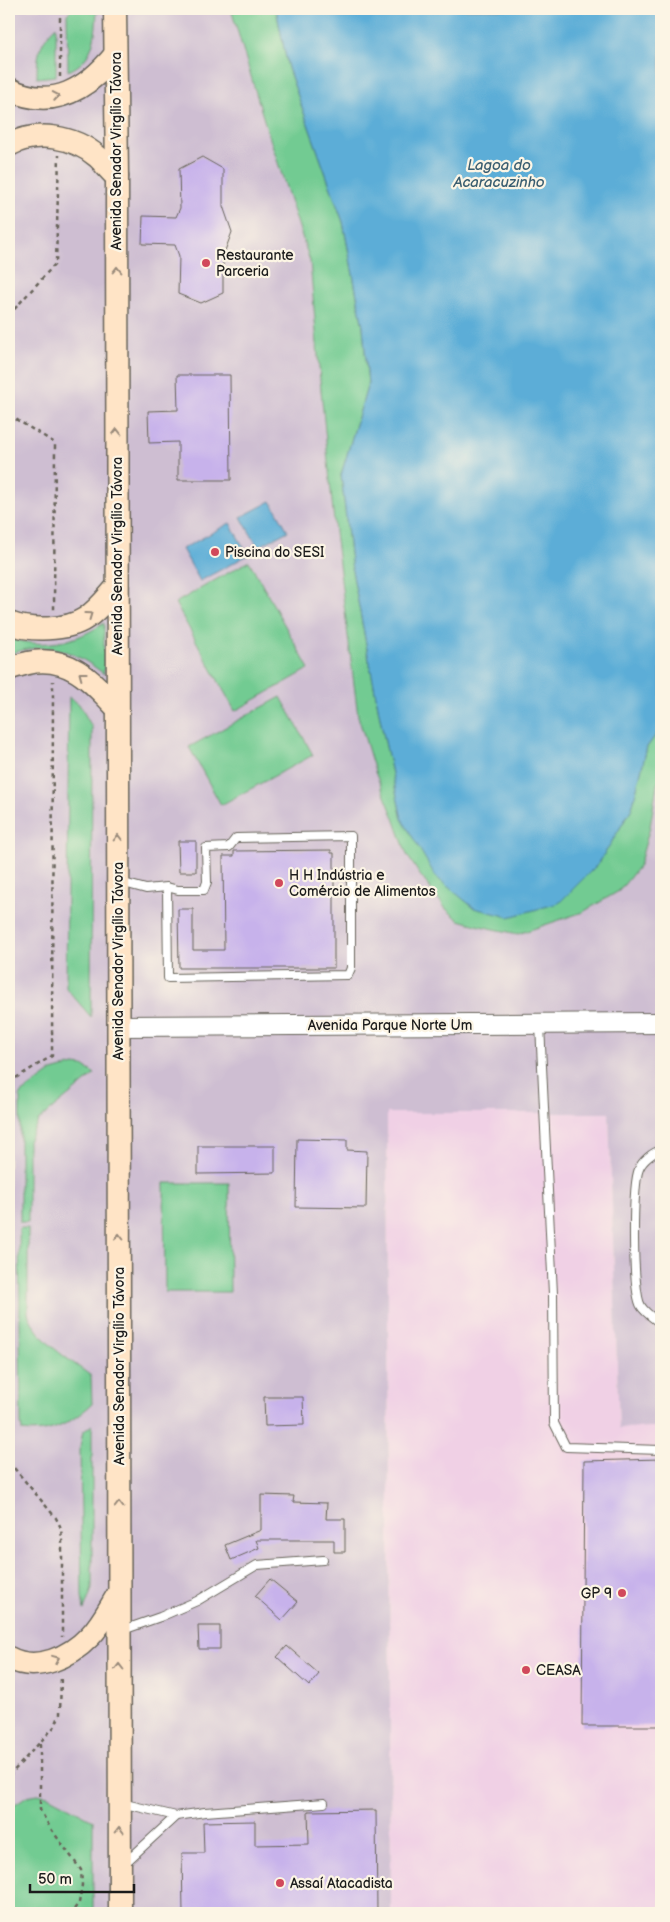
<svg xmlns="http://www.w3.org/2000/svg" width="670" height="1922" viewBox="0 0 670 1922" font-family="'Balsamiq Sans',sans-serif">
  <style>
    .built { fill: #f0d0e5 }
    .industrial { fill: #cebed2 }
    .green { fill: #72cb92; stroke: #477457 }
    .water { fill: #5cadd7; stroke: #3c647a }
    .building { fill: #c7b2eb }
    .lines { fill: none; stroke-linecap: round; stroke-linejoin: round }
    .service-casing { stroke: #67645a; stroke-width: 10 }
    .tertiary-casing { stroke: #67645a; stroke-width: 22 }
    .secondary-casing { stroke: #67645a; stroke-width: 25 }
    .path { stroke: #67645a; stroke-width: 2.5; stroke-dasharray: 4 4; stroke-linecap: butt }
    .service { stroke: #fff; stroke-width: 8 }
    .tertiary { stroke: #fff; stroke-width: 20 }
    .secondary { stroke: #ffe4c6; stroke-width: 22 }
    .oneway { stroke: #998a7a }
    .poi-dot { fill: #d1495b; stroke: #fcf5e5; stroke-width: 2 }
    .labels { text-anchor: middle; stroke-width: 4.5; stroke-linejoin: round; paint-order: stroke }
    .street-label { font-size: 14px; fill: #1c1c1c; stroke: #fcf5e5 }
    .poi-label { font-size: 14px; fill: #1c1c1c; stroke: #fcf5e5; text-anchor: start }
    .water-label { font-size: 15px; font-style: italic; fill: #395d70; stroke: #fcf5e5 }
  </style>
  <rect width="100%" height="100%" fill="#fcf5e5"/>
  <filter id="ink" filterUnits="userSpaceOnUse"><feTurbulence type="fractalNoise" baseFrequency=".02" numOctaves="2"/><feDisplacementMap in="SourceGraphic" scale="10" xChannelSelector="R" yChannelSelector="G"/><feConvolveMatrix kernelMatrix="1 2 1 2 8 2 1 2 1" color-interpolation-filters="sRGB"/></filter>
  <filter id="wash" filterUnits="userSpaceOnUse"><feTurbulence type="fractalNoise" baseFrequency=".0096" numOctaves="4" result="noise"/><feDisplacementMap in="SourceGraphic" scale="20" xChannelSelector="R" yChannelSelector="G"/><feGaussianBlur stdDeviation="1.12" result="paint"/><feColorMatrix in="noise" values="0 0 0 0 0 0 0 0 0 0 0 0 0 0 0 0 0 1.4 0 .05"/><feComposite in="paint" operator="in"/></filter>
  <g filter="url(#wash)">
    <rect width="100%" height="100%" fill="#f3e9ce"/>
    <!-- built -->
    <path class="built" d="M387 1113H609L619 1427H661V1913H391Z"/>
    <!-- industrial -->
    <path class="industrial" d="M9 9H661V1427L619 1428 609 1113H387L391 1913H9Z"/>
    <!-- green -->
    <g class="green">
      <path d="M72 9H97C96 33 95 61 68 71L67 14Z"/>
      <path d="M231 9H276L288 68 343 222 363 327 368 384 341 475 352 570 382 728 402 819 599 863 632 808 647 747 661 728V778L657 784 650 827 639 866 619 891 583 912 518 934 480 926 459 920 446 909 420 875 407 855 394 818 375 772 358 716 335 532 320 380 310 261 264 120Z"/>
      <path d="M56 26V76L37 78C37 54 39 43 56 26Z"/>
      <path d="M249 561 309 669 235 711 175 603Z"/>
      <path d="M104 623V674C72 649 48 641 9 654V638C43 649 75 643 104 623Z"/>
      <path d="M69 697 79 704 92 727 91 1017 66 988Z"/>
      <path d="M281 697 313 755 221 805 189 747Z"/>
      <path d="M74 1065 83 1066 95 1074 39 1120 28 1141V1222H20V1094L52 1071Z"/>
      <path d="M164 1183H229L230 1292H165Z"/>
      <path d="M19 1228H28V1313C38 1342 68 1358 91 1376L92 1404C71 1423 51 1435 22 1431L21 1423Z"/>
      <path d="M92 1425V1589L84 1610 82 1596 80 1446 83 1432Z"/>
      <path d="M38 1794 48 1796 93 1820V1913H9V1808L27 1796Z"/>
    </g>
    <!-- water -->
    <g class="water">
      <path d="M276 9H661V728L647 747 632 808 599 863 559 903 509 917 474 908 436 877 402 819 382 728 352 570 341 475 368 384 363 327 343 222 288 68Z"/>
      <path d="M271 501 288 531 258 547 241 517Z"/>
      <path d="M230 523 248 555 200 581 182 549Z"/>
    </g>
    <g id="blocks">
      <!-- building -->
      <g class="building">
        <path d="M202 157 223 169V206L232 232 223 256V293L201 303 178 294 179 256 175 245 142 244 143 216 176 217 180 208 179 169Z"/>
        <path d="M177 375H230L231 480H178V442L149 443 148 411 178 410Z"/>
        <path d="M178 841H196V872H179Z"/>
        <path d="M331 850V853H334V968H179L178 909H193V950H224L223 856H234V851Z"/>
        <path d="M297 1139 347 1140V1150L367 1151 366 1208 296 1207Z"/>
        <path d="M198 1146H275V1173L198 1174Z"/>
        <path d="M264 1397H303L304 1425 265 1426Z"/>
        <path d="M661 1459V1726H582L584 1461Z"/>
        <path d="M261 1495 294 1496 293 1502 327 1503 326 1519H345V1552H334V1540H256L259 1548 231 1560 225 1545 261 1530Z"/>
        <path d="M270 1579 298 1602 282 1620 255 1596Z"/>
        <path d="M198 1626H220V1649H199Z"/>
        <path d="M287 1646 319 1674 309 1686 277 1657Z"/>
        <path d="M376 1810 377 1913H183L182 1853H204L203 1822 255 1821V1845L309 1844 308 1811Z"/>
      </g>
    </g>
  </g>
  <g filter="url(#ink)">
    <use href="#blocks" fill-opacity="0" stroke="#67645a" stroke-width="1"/>
    <g class="lines">
      <defs>
        <g id="service">
          <path d="M120 882 146 889 167 887 178 890H204L207 882 206 848 229 847 236 838 351 836V968L348 975 168 978 167 887"/>
          <path d="M540 1025 553 1294 554 1423 566 1447 661 1450"/>
          <path d="M661 1150C653 1152 642 1161 639 1169 632 1185 632 1292 641 1306 645 1313 655 1319 661 1324"/>
          <path d="M123 1630 160 1617 197 1601 257 1565 323 1560"/>
          <path d="M121 1803 176 1816 205 1812 324 1803"/>
          <path d="M124 1864 176 1816"/>
        </g>
        <path id="tertiary" d="M119 1026 661 1023"/>
        <g id="secondary">
          <path d="M115 9 117 177 120 1913"/>
          <path d="M9 89C53 111 87 89 115 55"/>
          <path d="M9 145C37 130 74 136 98 157 104 163 110 171 117 177"/>
          <path d="M9 623C29 631 67 631 86 618 98 610 107 598 117 587"/>
          <path d="M9 669C14 666 21 665 28 663 68 654 92 681 117 708"/>
          <path d="M9 1658C37 1673 70 1657 90 1636 102 1624 110 1607 119 1593"/>
        </g>
      </defs>
      <!-- service casing -->
      <use href="#service" class="service-casing"/>
      <!-- tertiary casing -->
      <use href="#tertiary" class="tertiary-casing"/>
      <!-- secondary casing -->
      <use href="#secondary" class="secondary-casing"/>
      <!-- path -->
      <g class="path">
        <path d="M60 9V77"/>
        <path d="M9 315 56 263 59 155"/>
        <path d="M9 415 55 443 54 610"/>
        <path d="M9 1082 52 1056 53 681"/>
        <path d="M9 1462 56 1518 61 1528 62 1541V1637"/>
        <path d="M40 1744V1810L51 1829 81 1870 82 1885 79 1903 71 1913"/>
        <path d="M9 1776 55 1726 60 1714 61 1675"/>
      </g>
      <!-- service -->
      <use href="#service" class="service"/>
      <!-- tertiary -->
      <use href="#tertiary" class="tertiary"/>
      <!-- secondary -->
      <use href="#secondary" class="secondary"/>
    </g>
    <!-- one-way arrows -->
    <defs><path id="oneway-chevron" d="M-2-3.5L2.5 0L-2 3.5" fill="none" stroke-width="1.6" stroke-linecap="round" stroke-linejoin="round" transform="scale(1.25)"/></defs>
    <g class="oneway">
      <use href="#oneway-chevron" transform="translate(56 96) rotate(-10)"/>
      <use href="#oneway-chevron" transform="translate(117 270) rotate(-90)"/>
      <use href="#oneway-chevron" transform="translate(117 432) rotate(-90)"/>
      <use href="#oneway-chevron" transform="translate(89 615) rotate(-36)"/>
      <use href="#oneway-chevron" transform="translate(82 675) rotate(-143)"/>
      <use href="#oneway-chevron" transform="translate(118 838) rotate(-90)"/>
      <use href="#oneway-chevron" transform="translate(119 1237) rotate(-90)"/>
      <use href="#oneway-chevron" transform="translate(119 1505) rotate(-90)"/>
      <use href="#oneway-chevron" transform="translate(56 1659) rotate(-22)"/>
      <use href="#oneway-chevron" transform="translate(119 1667) rotate(-90)"/>
      <use href="#oneway-chevron" transform="translate(119 1830) rotate(-90)"/>
    </g>
  </g>
  <!-- markers -->
  <g class="poi-dot">
    <circle cx="206" cy="263" r="5"/>
    <circle cx="215" cy="552" r="5"/>
    <circle cx="279" cy="883" r="5"/>
    <circle cx="622" cy="1593" r="5"/>
    <circle cx="526" cy="1670" r="5"/>
    <circle cx="280" cy="1883" r="5"/>
  </g>
  <g class="labels">
    <!-- street labels -->
    <g class="street-label">
      <text transform="translate(116 151) rotate(-90)" y="5">Avenida Senador Virgílio Távora</text>
      <text transform="translate(117 556) rotate(-90)" y="5">Avenida Senador Virgílio Távora</text>
      <text transform="translate(118 961) rotate(-90)" y="5">Avenida Senador Virgílio Távora</text>
      <text x="390" y="1030">Avenida Parque Norte Um</text>
      <text transform="translate(119 1366) rotate(-90)" y="5">Avenida Senador Virgílio Távora</text>
    </g>
    <!-- poi labels -->
    <g class="poi-label">
      <text x="216" y="260">Restaurante<tspan x="216" dy="16">Parceria</tspan></text>
      <text x="225" y="557">Piscina do SESI</text>
      <text x="289" y="880">H H Indústria e<tspan x="289" dy="16">Comércio de Alimentos</tspan></text>
      <text x="612" y="1598" text-anchor="end">GP 9</text>
      <text x="536" y="1675">CEASA</text>
      <text x="290" y="1888">Assaí Atacadista</text>
    </g>
    <!-- water labels -->
    <g class="water-label">
      <text x="499" y="170">Lagoa do<tspan x="499" dy="17">Acaracuzinho</tspan></text>
    </g>
  </g>
  <!-- margin -->
  <rect width="670" height="1922" fill="none" stroke="#fcf5e5" stroke-width="30"/>
  <!-- scale -->
  <path d="M30 1884v8h104v-8" fill="none" stroke="#1c1c1c" stroke-width="2.5"/>
  <text x="38" y="1884" font-size="15" fill="#1c1c1c" stroke="#fcf5e5" stroke-width="4" paint-order="stroke">50 m</text>
</svg>
